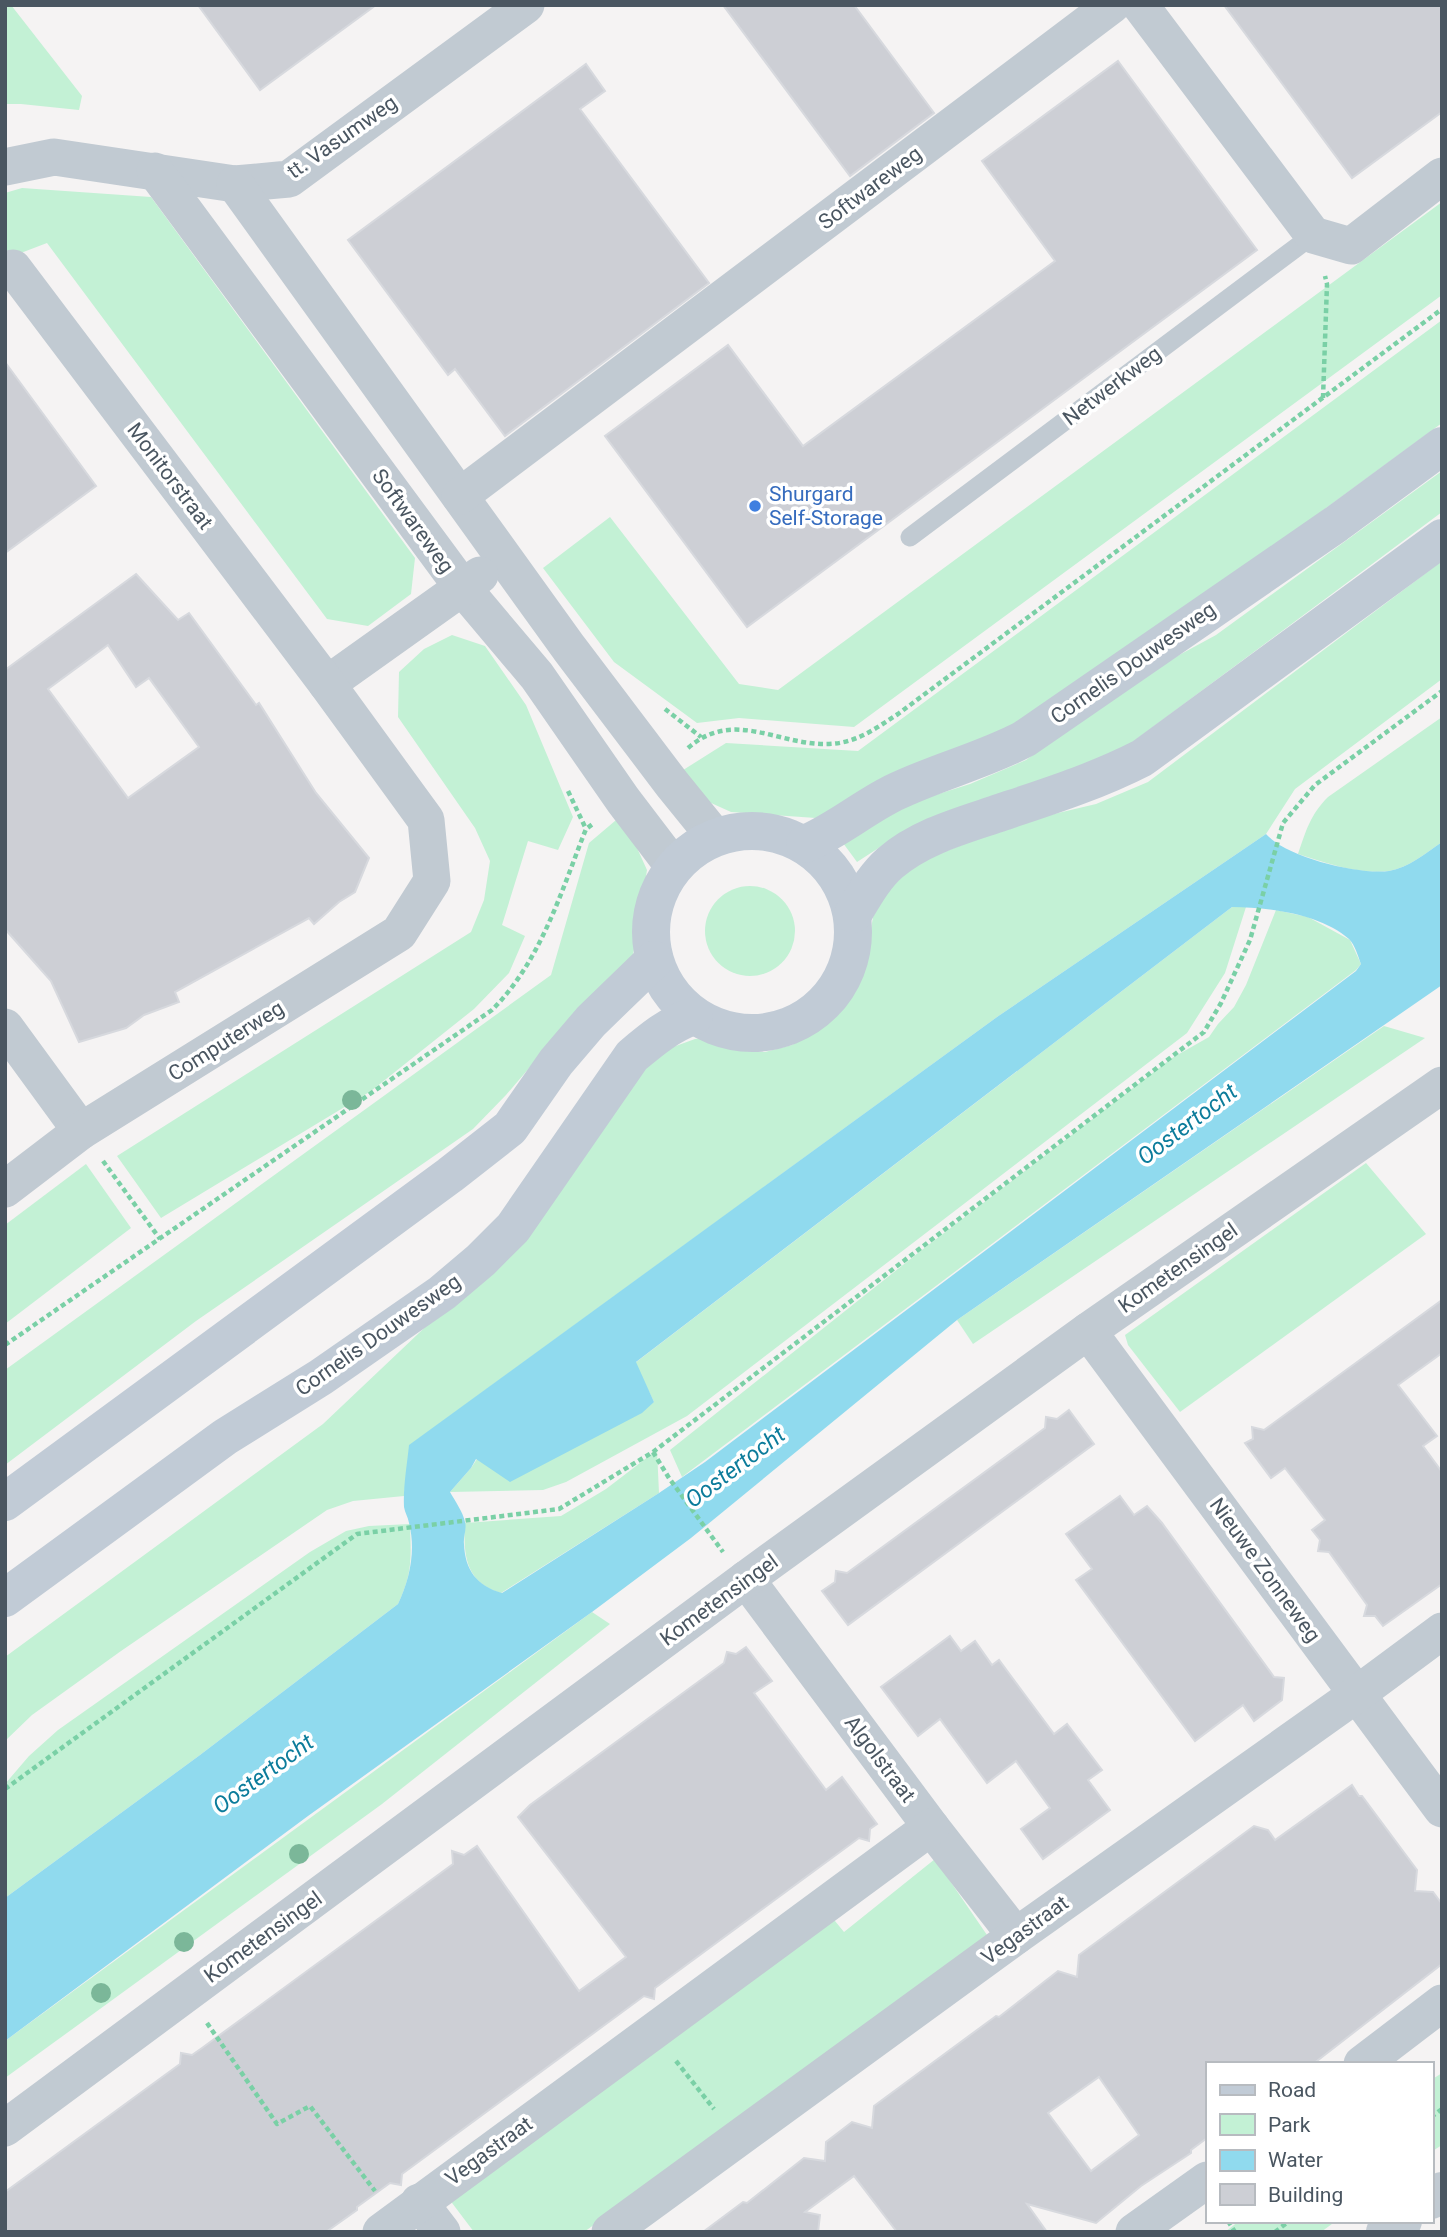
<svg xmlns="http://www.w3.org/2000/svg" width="1447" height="2237" viewBox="0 0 1447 2237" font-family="Roboto,sans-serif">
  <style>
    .green { fill: #c3f1d5 }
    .water { fill: #90daee; fill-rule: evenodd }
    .building { fill: #cdcfd5; stroke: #d7d9de; stroke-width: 2; fill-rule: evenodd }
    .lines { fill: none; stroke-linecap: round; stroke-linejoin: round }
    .path { stroke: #7ad0a6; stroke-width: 4.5; stroke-dasharray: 5 3.5; stroke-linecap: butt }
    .service { stroke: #c1cad2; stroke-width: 19 }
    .minor { stroke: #c1cad2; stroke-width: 37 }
    .tertiary { stroke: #c1cad2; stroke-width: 38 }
    .secondary { stroke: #c1cbd6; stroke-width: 38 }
    .tree { fill: #7bb799 }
    .shop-dot { fill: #3f7fe0; stroke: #fff; stroke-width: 2.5 }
    .labels { text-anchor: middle; stroke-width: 7; stroke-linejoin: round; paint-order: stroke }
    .street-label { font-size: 21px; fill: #4a5661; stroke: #fff }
    .shop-label { font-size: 21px; fill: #366cbe; stroke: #fff; text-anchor: start }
    .water-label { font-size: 23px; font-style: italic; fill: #0c7c9b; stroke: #fff }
  </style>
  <rect width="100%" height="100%" fill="#f5f3f3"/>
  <!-- green -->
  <g class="green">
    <path d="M5 5H11L82 96 79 110 21 104H5Z"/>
    <path d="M22 188 151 197 415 558 411 594 368 626 327 619 47 243 5 259V193Z"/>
    <path d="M1442 202V295L854 727 739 718 697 723 614 662 543 568 610 517 739 684 778 690Z"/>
    <path d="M1442 320V423L1029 726 816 818 731 812 700 798 680 772 726 743 858 751Z"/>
    <path d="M1442 471V512L1095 770 911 827 857 862 843 843 913 802 970 784 1026 760 1146 673 1216 635Z"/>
    <path d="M1442 561V679L1295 789 1266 834 997 1017 410 1445 404 1496 353 1501 327 1510 121 1651 32 1715 5 1741V1657L323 1424 515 1242 621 1089 662 1051 695 1039 711 1038 741 1050 765 1052 792 1045 819 1030 839 1011 859 978 868 947 873 917 887 892 916 863 1020 822 1096 804 1148 782Z"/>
    <path d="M452 635 485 646 526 705 573 817 558 850 528 841 502 925 525 936 509 973 474 1009 371 1091 161 1218 117 1156 471 932 484 900 490 861 475 828 398 717 399 672 424 649Z"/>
    <path d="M1442 717V842C1426 853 1408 868 1389 871 1359 875 1326 863 1298 854 1306 831 1310 815 1328 797Z"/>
    <path d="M622 815 647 870 633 955 577 1012 506 1095 473 1129 196 1321 5 1465V1370L551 975 589 843Z"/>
    <circle cx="750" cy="931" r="45"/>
    <path d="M1232 907H1246L1225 973 1187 1033 687 1416 566 1482 543 1490 450 1492 471 1468 477 1459 654 1402 635 1363Z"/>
    <path d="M1276 910 1308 917 1350 940 1361 964 1356 970 682 1477 670 1450 918 1253 1172 1058 1209 1037 1218 1024 1234 1007 1246 985Z"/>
    <path d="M1384 1026 1425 1038 973 1344 957 1320Z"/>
    <path d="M1366 1163 1426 1234 1180 1412 1128 1345 1125 1335Z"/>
    <path d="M86 1164 131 1228 5 1324V1225Z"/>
    <path d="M657 1450 659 1493 501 1593C466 1583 463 1556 465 1523L561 1516 606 1489Z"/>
    <path d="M410 1524C411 1558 413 1572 398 1604L200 1755 5 1898V1784L29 1756 58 1730 310 1552 346 1531 369 1526Z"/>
    <path d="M592 1612 610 1624 382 1804 5 2078V2041Z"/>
    <path d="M935 1859 987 1935 898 2004 584 2232H474L446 2195 826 1910 844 1932Z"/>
    <path d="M1442 2073V2145L1431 2152V2080Z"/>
    <path d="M1239 2221H1336L1321 2232H1225Z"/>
  </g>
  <!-- water -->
  <path class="water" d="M1266 834C1286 857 1358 875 1389 871 1408 868 1426 853 1442 842V985L957 1320 691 1538 592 1612 308 1816 5 2041V1898L200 1755 398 1604C410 1579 416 1550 409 1523 408 1517 405 1513 404 1507 403 1487 407 1465 409 1445L997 1017ZM1232 907C1268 907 1321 914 1349 939 1355 945 1358 956 1361 964L1356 971 705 1462 659 1493 502 1593C477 1586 465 1570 464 1544 463 1537 467 1529 465 1522 463 1512 455 1501 450 1492L471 1468 476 1459 510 1482 642 1413 654 1402 636 1362Z"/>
  <!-- building -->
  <g class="building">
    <path d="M198 5H376L260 90Z"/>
    <path d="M723 5H854L934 113 850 176Z"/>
    <path d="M1224 5H1442V112L1352 178Z"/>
    <path d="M1118 61 1257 250 747 627 605 436 728 345 803 446 1055 261 982 161Z"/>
    <path d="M586 64 605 91 580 109 709 283 505 436 455 369 448 375 348 240Z"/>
    <path d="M5 362 96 486 5 553Z"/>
    <path d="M136 574 178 620 189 613 256 705 259 703 316 793 369 858 355 892 339 902 314 924 309 918 175 992 179 1002 144 1015 126 1028 79 1042 51 981 5 929V670ZM108 645 136 687 149 678 199 747 128 798 48 689Z"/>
    <path d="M1442 1300V1353L1398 1385 1437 1436 1423 1446 1442 1472V1584L1383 1626 1375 1616H1364L1367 1605 1329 1552 1318 1551 1320 1540 1312 1530 1325 1520 1285 1468 1271 1478 1245 1443 1253 1439 1252 1427 1264 1430Z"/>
    <path d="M1069 1410 1094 1444 848 1625 822 1591 835 1582 836 1571 847 1573 1045 1428 1046 1417 1057 1419Z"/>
    <path d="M1120 1496 1134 1515 1147 1506 1162 1523 1274 1677 1284 1678 1282 1700 1254 1721 1243 1705 1195 1741 1076 1580 1092 1569 1066 1534Z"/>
    <path d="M950 1636 961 1651 975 1641 992 1665 999 1660 1054 1734 1067 1724 1102 1770 1088 1780 1110 1810 1043 1859 1021 1829 1050 1808 1016 1761 987 1783 940 1719 918 1736 881 1687Z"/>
    <path d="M746 1647 772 1681 754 1693 826 1790 842 1777 877 1824 870 1829 869 1841 859 1838 655 1988 654 1999 644 1996 402 2174 401 2185 390 2183 357 2207V2210L326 2232H5V2192L180 2064 181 2053 192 2055 202 2048 453 1864 452 1851 464 1855 477 1846 579 1991 626 1957 518 1817 530 1805 724 1663 727 1652 736 1654Z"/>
    <path d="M1352 1785 1359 1796H1362L1417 1870 1415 1891 1433 1892 1442 1904V1964L1313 2064H1207V2138L1191 2150V2153L1141 2186 1096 2223 1027 2204 1047 2232H897L854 2176 805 2212 820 2215 818 2232H703L743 2202 747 2203 804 2158 825 2161 826 2142 852 2122 872 2128 874 2106 996 2016 999 2017 1058 1971 1077 1977 1079 1955 1254 1826 1268 1830 1275 1840ZM1099 2077 1139 2135 1091 2171 1048 2113Z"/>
  </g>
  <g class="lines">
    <!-- path -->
    <g class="path">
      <path d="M1323 398 1327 284 1325 276"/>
      <path d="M665 709 701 737"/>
      <path d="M688 748C734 708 778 746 829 744 857 743 876 728 898 714L1442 309"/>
      <path d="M568 791 586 829"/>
      <path d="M103 1161 160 1239"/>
      <path d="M5 1345 492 1010C541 961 561 892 586 829L594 823"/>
      <path d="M653 1452 669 1478 723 1552"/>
      <path d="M5 1789 357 1534 559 1509 653 1452 1204 1032 1221 1003 1250 940 1283 823 1315 785 1442 691"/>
      <path d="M207 2023 277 2124 310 2106 375 2191"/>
      <path d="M676 2061 714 2109"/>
      <path d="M1431 2117 1442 2109"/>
      <path d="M1228 2221 1235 2232"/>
      <path d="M1275 2232 1289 2221"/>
    </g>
    <!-- service -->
    <path class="service" d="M910 537 1313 235"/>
    <!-- minor -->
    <g class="minor">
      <path d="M1140 5 1313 235 1351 246 1442 176"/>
      <path d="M5 167 54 157 235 184 289 179 526 5"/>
      <path d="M155 171 462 587 537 676 623 800 674 867"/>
      <path d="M235 184 569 648 672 784 715 837"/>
      <path d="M460 496 1112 5"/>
      <path d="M327 684 480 575"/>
      <path d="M5 1027 81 1131"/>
      <path d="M5 1189 81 1131 399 933 432 881 426 820 327 684 13 268"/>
      <path d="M1088 1331 1442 1809"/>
      <path d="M746 1579 931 1827 1016 1936"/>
      <path d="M1362 2064 1442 2003"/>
      <path d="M5 2128 746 1579 1088 1331 1442 1085"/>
      <path d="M419 2202 442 2232"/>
      <path d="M381 2232 931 1827"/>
      <path d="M610 2232 1016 1936 1357 1694 1442 1631"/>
      <path d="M1134 2232 1207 2180"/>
    </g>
    <!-- tertiary -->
    <g class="tertiary">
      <path d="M1431 2200 1442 2191"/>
      <path d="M1385 2232 1403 2221"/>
    </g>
    <!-- secondary -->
    <g class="secondary">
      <circle cx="752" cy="932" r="101"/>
      <path d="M805 844C836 831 863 808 893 793 936 772 982 761 1024 739L1336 524 1442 446"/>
      <path d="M853 914C864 896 874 877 890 863 921 836 964 825 1002 812 1050 796 1097 781 1142 758L1442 538"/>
      <path d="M5 1502 450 1175 510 1128 556 1062 591 1021 654 960"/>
      <path d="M5 1598 225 1437 321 1377 442 1293 481 1260 513 1228 632 1056C651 1040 670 1024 694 1016"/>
    </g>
  </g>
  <!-- trees -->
  <g class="tree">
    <circle cx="352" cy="1100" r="10"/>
    <circle cx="299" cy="1854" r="10"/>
    <circle cx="184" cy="1942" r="10"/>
    <circle cx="101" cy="1993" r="10"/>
  </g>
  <!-- markers -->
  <circle class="shop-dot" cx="755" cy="506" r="7"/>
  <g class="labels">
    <!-- street labels -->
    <g class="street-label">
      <text transform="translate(342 137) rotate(-35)" y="7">tt. Vasumweg</text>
      <text transform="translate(870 188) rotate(-37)" y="7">Softwareweg</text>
      <text transform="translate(1112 386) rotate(-37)" y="7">Netwerkweg</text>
      <text transform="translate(170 476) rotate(53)" y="7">Monitorstraat</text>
      <text transform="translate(413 521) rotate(54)" y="7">Softwareweg</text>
      <text transform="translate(1133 663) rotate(-35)" y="7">Cornelis Douwesweg</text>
      <text transform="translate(226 1041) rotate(-32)" y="7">Computerweg</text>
      <text transform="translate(1178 1268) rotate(-35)" y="7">Kometensingel</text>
      <text transform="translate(378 1335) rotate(-35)" y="7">Cornelis Douwesweg</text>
      <text transform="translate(1265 1570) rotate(54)" y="7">Nieuwe Zonneweg</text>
      <text transform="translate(719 1600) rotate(-36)" y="7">Kometensingel</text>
      <text transform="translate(880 1759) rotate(53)" y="7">Algolstraat</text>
      <text transform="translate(1025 1930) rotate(-36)" y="7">Vegastraat</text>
      <text transform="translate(263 1937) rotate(-36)" y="7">Kometensingel</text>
      <text transform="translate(489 2151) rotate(-36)" y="7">Vegastraat</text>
    </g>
    <!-- shop labels -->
    <g class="shop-label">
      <text x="769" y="501">Shurgard<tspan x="769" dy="24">Self-Storage</tspan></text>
    </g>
    <!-- water labels -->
    <g class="water-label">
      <text transform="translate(1187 1124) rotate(-37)" y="8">Oostertocht</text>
      <text transform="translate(735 1467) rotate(-37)" y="8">Oostertocht</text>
      <text transform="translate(263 1774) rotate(-36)" y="8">Oostertocht</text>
    </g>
  </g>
  <!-- border -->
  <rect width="1447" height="2237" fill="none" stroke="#4a5661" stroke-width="14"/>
  <!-- legend -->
  <rect x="1206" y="2062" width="228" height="161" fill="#ffffff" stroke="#b7bbc0" stroke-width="2"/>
  <rect x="1220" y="2085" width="35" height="10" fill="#c1cbd6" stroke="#b7bbc0" stroke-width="2"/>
  <text x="1268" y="2097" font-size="21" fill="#4a5661">Road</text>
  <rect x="1220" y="2114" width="35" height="21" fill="#c3f1d5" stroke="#b7bbc0" stroke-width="2"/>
  <text x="1268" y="2132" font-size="21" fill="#4a5661">Park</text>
  <rect x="1220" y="2150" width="35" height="21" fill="#90daee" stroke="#b7bbc0" stroke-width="2"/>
  <text x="1268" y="2167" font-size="21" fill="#4a5661">Water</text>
  <rect x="1220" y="2184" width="35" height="21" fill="#cdcfd5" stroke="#b7bbc0" stroke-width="2"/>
  <text x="1268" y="2202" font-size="21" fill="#4a5661">Building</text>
</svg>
